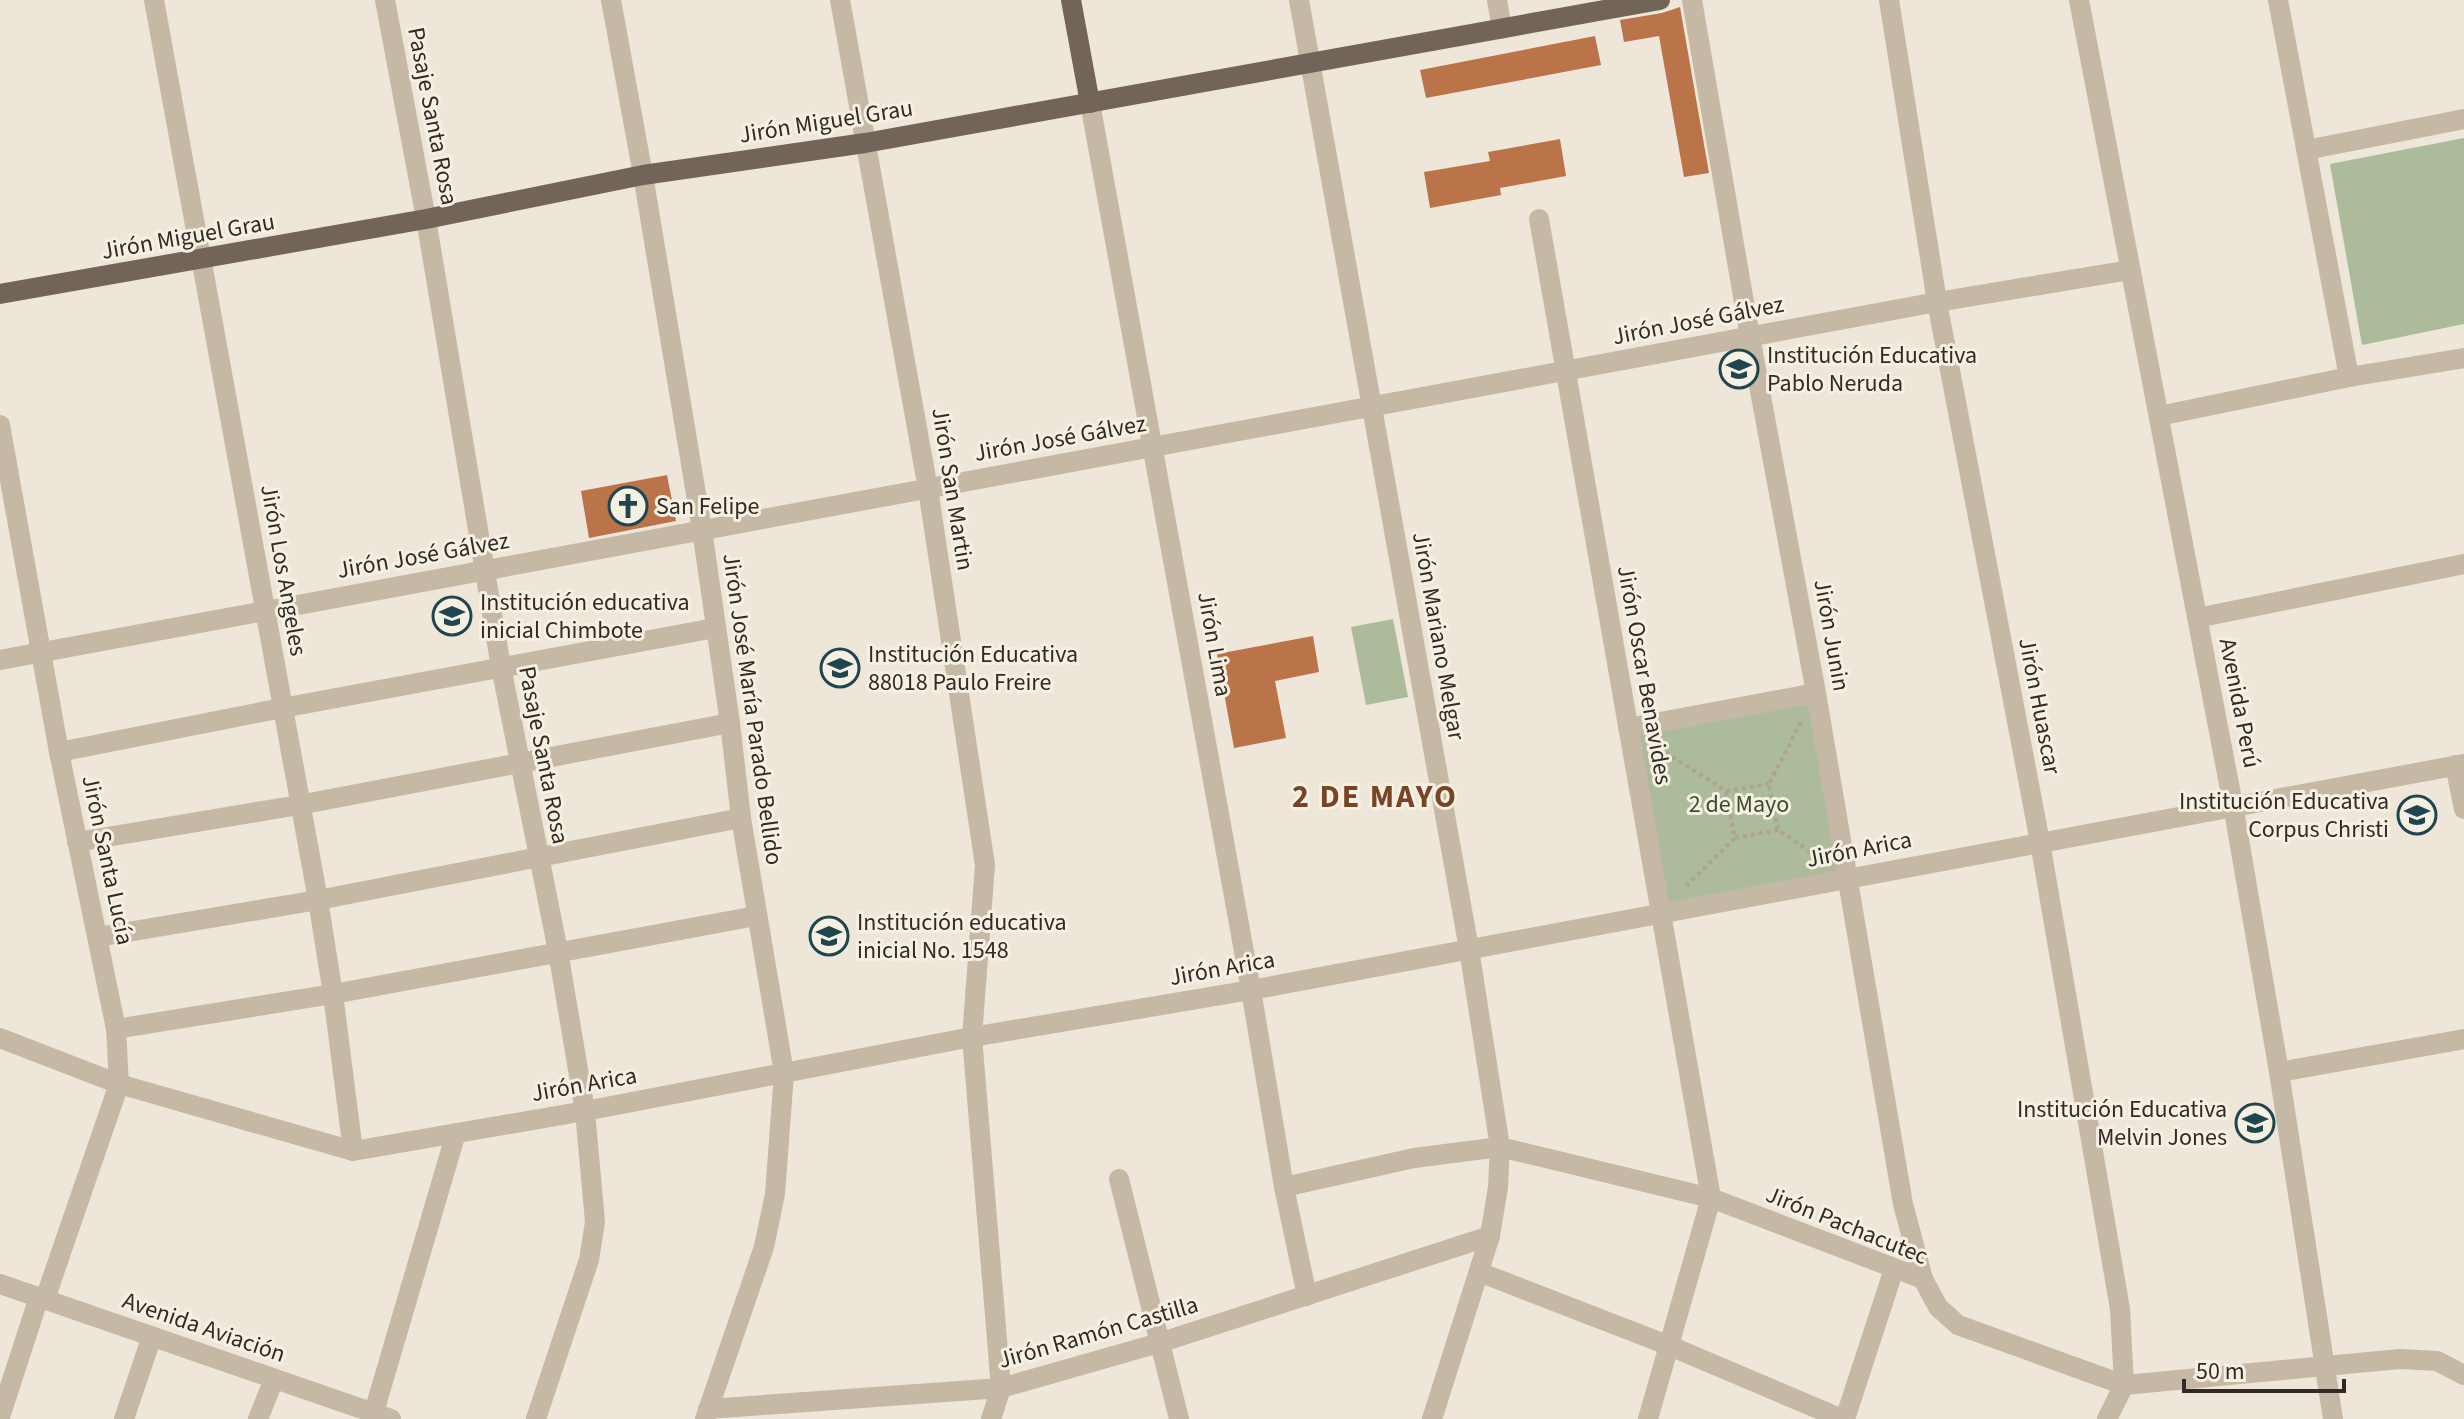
<svg xmlns="http://www.w3.org/2000/svg" width="2464" height="1419" viewBox="0 0 2464 1419" font-family="'Source Sans 3',sans-serif">
  <style>
    .green { fill: #acbb99 }
    .building { fill: #bb7349 }
    .lines { fill: none; stroke-linecap: round; stroke-linejoin: round }
    .path { stroke: #b0a290; stroke-width: 4; stroke-dasharray: 4 4; stroke-linecap: butt }
    .minor { stroke: #c5b8a5; stroke-width: 20 }
    .major { stroke: #726458; stroke-width: 20 }
    .labels { text-anchor: middle; stroke-width: 6; stroke-linejoin: round; paint-order: stroke }
    .street-label { font-size: 24px; fill: #312b26; stroke: #f6f0e3 }
    .poi-label { font-size: 24px; fill: #312b26; stroke: #f6f0e3; text-anchor: start }
    .park-label { font-size: 24px; fill: #3d4d2c; stroke: #f6f0e3 }
    .district-label { font-size: 32px; font-weight: bold; letter-spacing: 2px; fill: #794426; stroke: #f6f0e3 }
  </style>
  <rect width="100%" height="100%" fill="#eee6d8"/>
  <!-- green -->
  <g class="green">
    <path d="M2464 138V324L2362 345 2330 164Z"/>
    <path d="M1393 619 1408 697 1366 705 1351 627Z"/>
    <path d="M1812 700 1845 875 1664 909 1632 730Z"/>
  </g>
  <!-- building -->
  <g class="building">
    <path d="M1680 7 1709 173 1684 177 1659 36 1624 42 1620 20 1662 13Z"/>
    <path d="M1595 36 1601 65 1426 98 1420 70Z"/>
    <path d="M1560 139 1566 176 1500 188 1501 195 1430 208 1424 172 1490 161 1488 152Z"/>
    <path d="M667 475 676 521 589 538 581 491Z"/>
    <path d="M1313 636 1319 672 1275 681 1286 738 1234 748 1217 654Z"/>
  </g>
  <g class="lines">
    <!-- path -->
    <g class="path">
      <path d="M1801 722 1769 784 1778 830 1823 860"/>
      <path d="M1652 744 1726 791 1735 838 1684 888"/>
      <path d="M1726 791 1769 784"/>
      <path d="M1735 838 1778 830"/>
    </g>
    <!-- minor -->
    <g class="minor">
      <path d="M154 0 318 900 333 994 353 1151"/>
      <path d="M385 0 426 219 501 667 558 951 585 1111 595 1222 589 1260 536 1419"/>
      <path d="M611 0 643 175 702 530 730 723 741 818 784 1073 775 1194 764 1247 705 1419"/>
      <path d="M840 0 928 489 985 865 972 1037 1001 1388 991 1419"/>
      <path d="M1299 0 1469 949 1500 1147 1498 1187 1490 1236 1432 1419"/>
      <path d="M1497 0 1502 29"/>
      <path d="M1692 0 1750 337 1816 693 1903 1204 1923 1279"/>
      <path d="M1889 0 1937 302 2040 842 2120 1309 2124 1385 2107 1419"/>
      <path d="M2079 0 2233 805 2279 1072 2333 1419"/>
      <path d="M2278 0 2349 377"/>
      <path d="M1090 103 1251 990 1284 1187 1307 1296"/>
      <path d="M2306 150 2464 119"/>
      <path d="M1539 219 1711 1198 1648 1419"/>
      <path d="M2159 416 2349 377 2464 358"/>
      <path d="M0 425 59 752 116 1029 119 1084 45 1299"/>
      <path d="M2197 618 2464 564"/>
      <path d="M0 660 1937 302 2130 270"/>
      <path d="M1628 728 1816 693"/>
      <path d="M59 752 282 708 715 628"/>
      <path d="M2455 765 2464 809"/>
      <path d="M77 842 299 805 730 723"/>
      <path d="M98 937 318 900 741 818"/>
      <path d="M116 1029 333 994 756 916"/>
      <path d="M0 1038 119 1084 353 1151 585 1111 972 1037 1251 990 2464 764"/>
      <path d="M2279 1072 2464 1039"/>
      <path d="M1119 1179 1179 1419"/>
      <path d="M1284 1187 1414 1158 1500 1147 1711 1198 1923 1279 1938 1307 1958 1325 2124 1385 2400 1359 2437 1361 2464 1375"/>
      <path d="M1479 1272 1670 1346 1842 1419"/>
      <path d="M0 1284 391 1419"/>
      <path d="M708 1409 1001 1388 1159 1343 1490 1236"/>
      <path d="M374 1412 456 1133"/>
      <path d="M0 1417 39 1297"/>
      <path d="M124 1419 152 1336"/>
      <path d="M258 1419 274 1379"/>
      <path d="M1845 1419 1894 1269"/>
    </g>
    <!-- major -->
    <g class="major">
      <path d="M1071 0 1090 103"/>
      <path d="M0 294 426 219 643 175 865 143 1660 0"/>
    </g>
  </g>
  <!-- icons -->
  <defs>
    <symbol id="school-ring" viewBox="-11 -11 22 22"><circle r="9.5" fill="#f6f0e3" stroke="#1f454f" stroke-width="1.5"/><path d="M0-5L7-2L0 1L-7-2ZM-4 1L0 2.5L4 1V4Q0 6-4 4Z" fill="#1f454f"/></symbol>
    <symbol id="church-ring" viewBox="-11 -11 22 22"><circle r="9.5" fill="#f6f0e3" stroke="#1f454f" stroke-width="1.5"/><path d="M-1.2-6h2.4v3.5h3.3v2.4h-3.3V6h-2.4V-.1h-3.3v-2.4h3.3Z" fill="#1f454f"/></symbol>
  </defs>
  <g fill-rule="evenodd">
    <use href="#school-ring" x="1717" y="347" width="44" height="44"/>
    <use href="#church-ring" x="606" y="484" width="44" height="44"/>
    <use href="#school-ring" x="430" y="594" width="44" height="44"/>
    <use href="#school-ring" x="818" y="646" width="44" height="44"/>
    <use href="#school-ring" x="2395" y="793" width="44" height="44"/>
    <use href="#school-ring" x="807" y="914" width="44" height="44"/>
    <use href="#school-ring" x="2233" y="1101" width="44" height="44"/>
  </g>
  <g class="labels">
    <!-- street labels -->
    <g class="street-label">
      <text transform="translate(433 116) rotate(79)" y="8">Pasaje Santa Rosa</text>
      <text transform="translate(826 121) rotate(-9)" y="8">Jirón Miguel Grau</text>
      <text transform="translate(188 236) rotate(-10)" y="8">Jirón Miguel Grau</text>
      <text transform="translate(1698 320) rotate(-11)" y="8">Jirón José Gálvez</text>
      <text transform="translate(1060 438) rotate(-10)" y="8">Jirón José Gálvez</text>
      <text transform="translate(953 489) rotate(81)" y="8">Jirón San Martin</text>
      <text transform="translate(423 555) rotate(-10)" y="8">Jirón José Gálvez</text>
      <text transform="translate(284 570) rotate(80)" y="8">Jirón Los Angeles</text>
      <text transform="translate(1832 635) rotate(80)" y="8">Jirón Junin</text>
      <text transform="translate(1439 636) rotate(80)" y="8">Jirón Mariano Melgar</text>
      <text transform="translate(1215 644) rotate(80)" y="8">Jirón Lima</text>
      <text transform="translate(1645 675) rotate(80)" y="8">Jirón Oscar Benavides</text>
      <text transform="translate(2240 703) rotate(79)" y="8">Avenida Perú</text>
      <text transform="translate(2040 706) rotate(79)" y="8">Jirón Huascar</text>
      <text transform="translate(753 709) rotate(82)" y="8">Jirón José María Parado Bellido</text>
      <text transform="translate(544 755) rotate(79)" y="8">Pasaje Santa Rosa</text>
      <text transform="translate(1859 849) rotate(-11)" y="8">Jirón Arica</text>
      <text transform="translate(108 860) rotate(78)" y="8">Jirón Santa Lucía</text>
      <text transform="translate(1222 968) rotate(-10)" y="8">Jirón Arica</text>
      <text transform="translate(584 1084) rotate(-10)" y="8">Jirón Arica</text>
      <text transform="translate(1847 1225) rotate(22)" y="8">Jirón Pachacutec</text>
      <text transform="translate(204 1327) rotate(19)" y="8">Avenida Aviación</text>
      <text transform="translate(1098 1332) rotate(-16)" y="8">Jirón Ramón Castilla</text>
    </g>
    <!-- poi labels -->
    <g class="poi-label">
      <text x="1767" y="363">Institución Educativa<tspan x="1767" dy="28">Pablo Neruda</tspan></text>
      <text x="656" y="514">San Felipe</text>
      <text x="480" y="610">Institución educativa<tspan x="480" dy="28">inicial Chimbote</tspan></text>
      <text x="868" y="662">Institución Educativa<tspan x="868" dy="28">88018 Paulo Freire</tspan></text>
      <text x="2389" y="809" text-anchor="end">Institución Educativa<tspan x="2389" dy="28">Corpus Christi</tspan></text>
      <text x="857" y="930">Institución educativa<tspan x="857" dy="28">inicial No. 1548</tspan></text>
      <text x="2227" y="1117" text-anchor="end">Institución Educativa<tspan x="2227" dy="28">Melvin Jones</tspan></text>
    </g>
    <!-- park labels -->
    <g class="park-label">
      <text x="1739" y="812">2 de Mayo</text>
    </g>
    <!-- district labels -->
    <g class="district-label">
      <text x="1375" y="807">2 DE MAYO</text>
    </g>
  </g>
  <!-- scale -->
  <path d="M2184 1379v12h160v-12" fill="none" stroke="#312b26" stroke-width="4"/>
  <text x="2196" y="1379" font-size="24" fill="#312b26" stroke="#f6f0e3" stroke-width="6" paint-order="stroke">50 m</text>
</svg>
